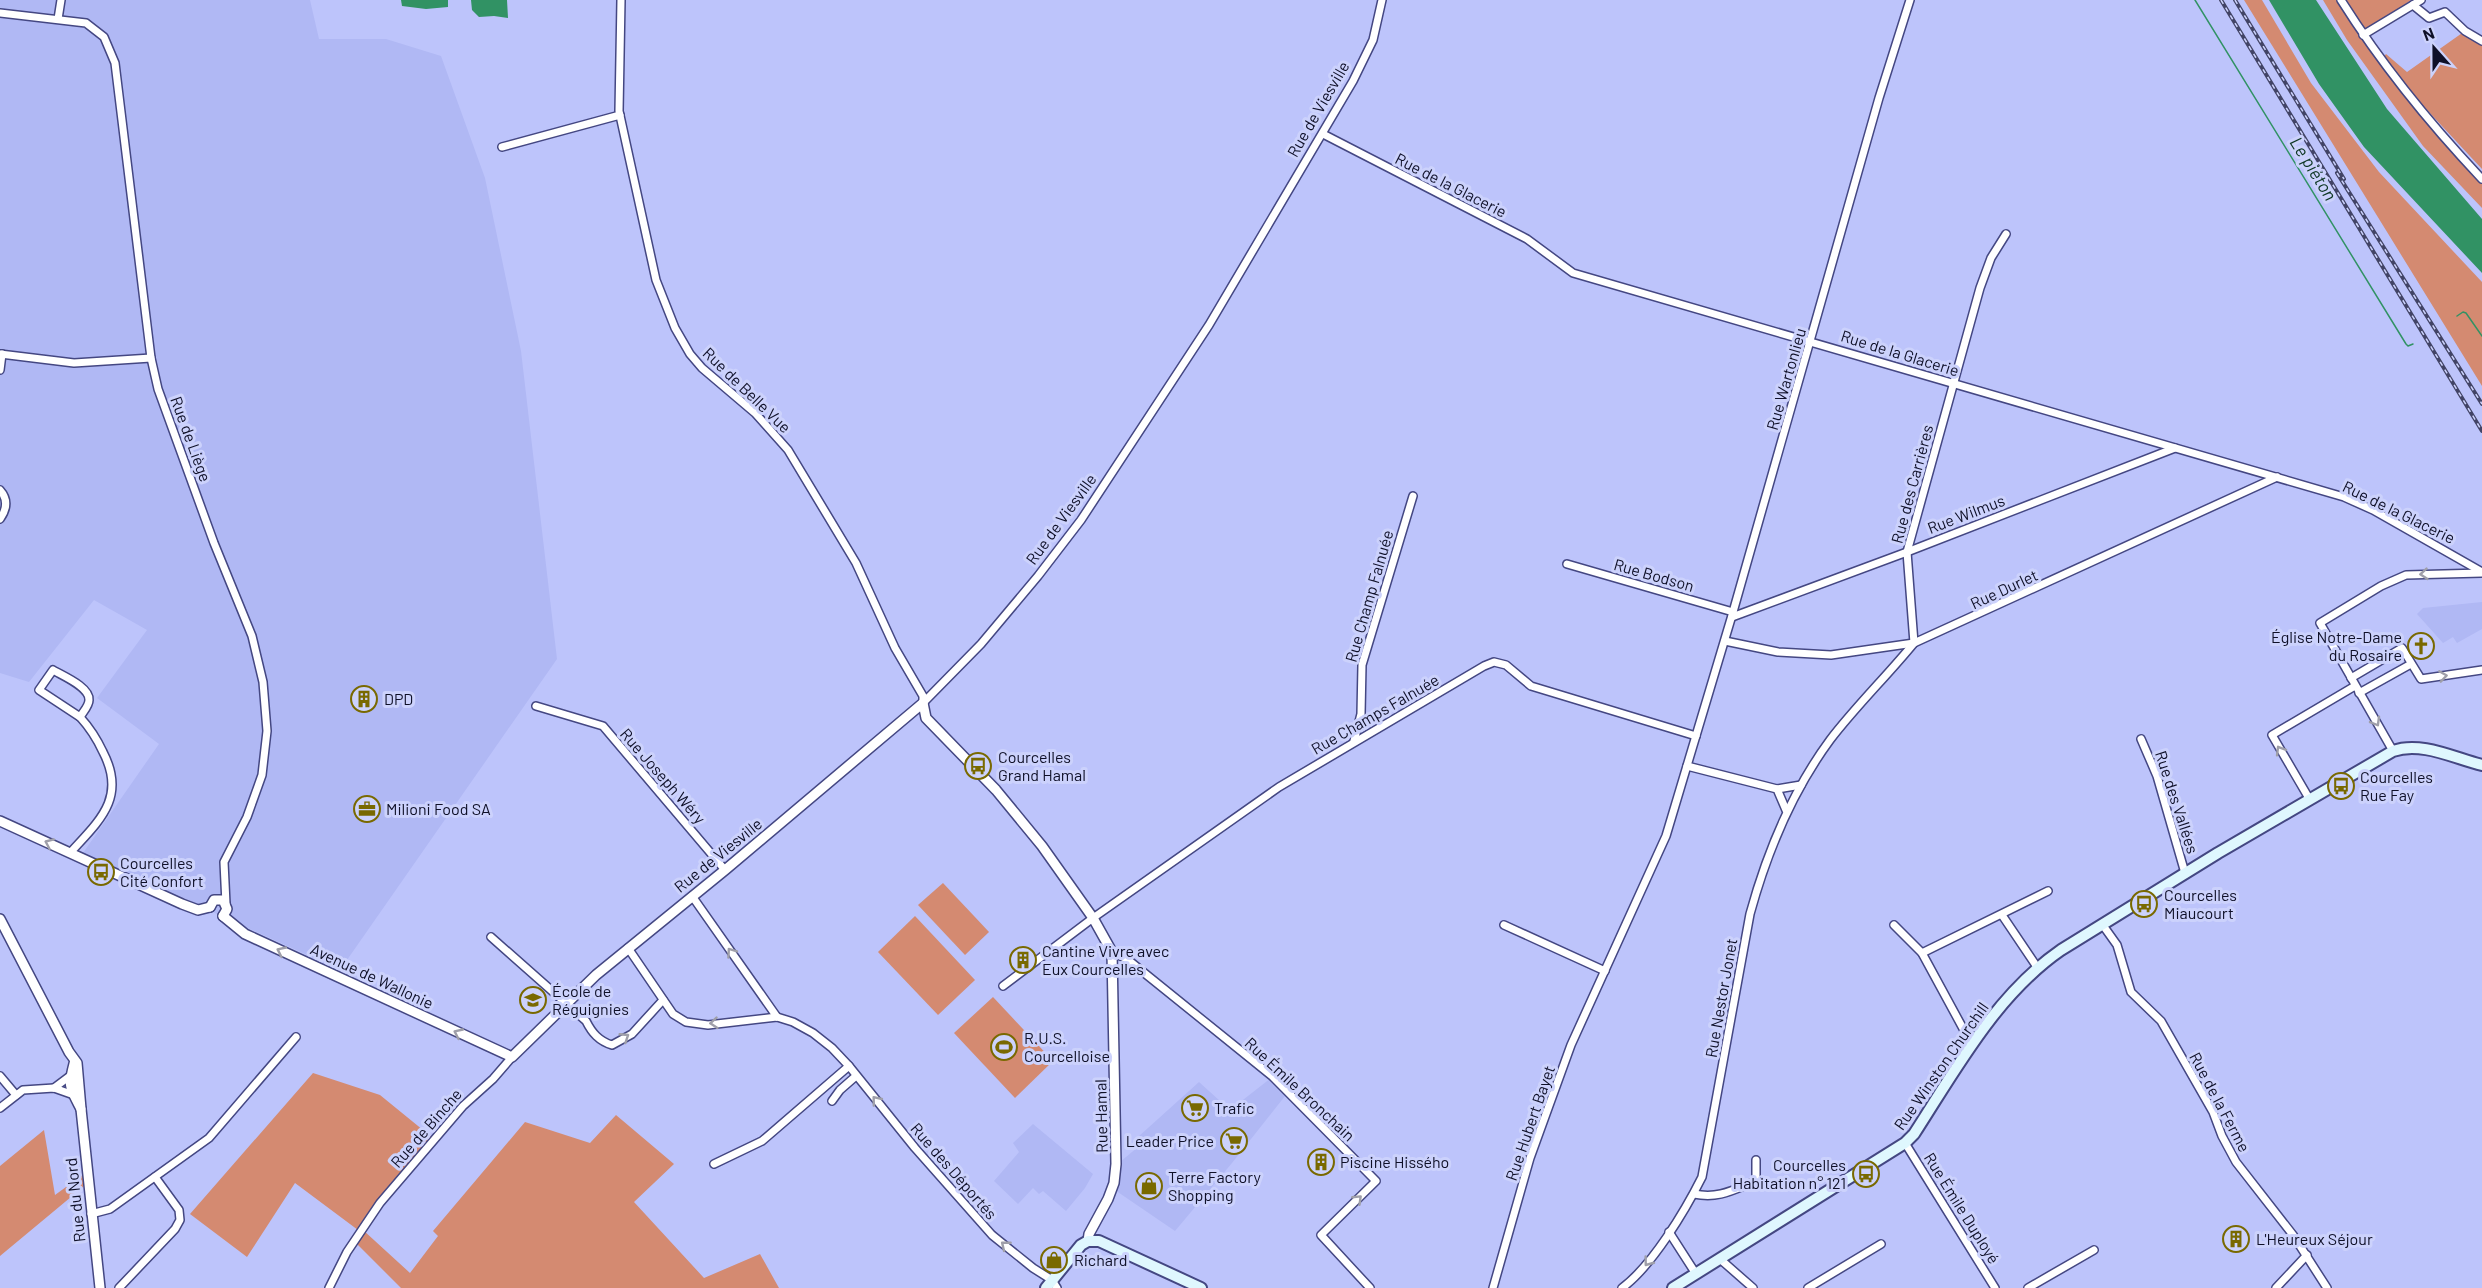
<svg xmlns="http://www.w3.org/2000/svg" width="2482" height="1288" viewBox="0 0 2482 1288" font-family="Barlow,sans-serif">
  <style>
    .built { fill: #b0b8f4 }
    .green { fill: #d48a71 }
    .water { fill: #319264 }
    .lines { fill: none; stroke-linecap: round; stroke-linejoin: round }
    .stream { stroke: #319264; stroke-width: 1.5 }
    .minor-casing { stroke: #444782; stroke-width: 10 }
    .tertiary-casing { stroke: #444782; stroke-width: 12 }
    .secondary-casing { stroke: #444782; stroke-width: 14 }
    .minor { stroke: #fff; stroke-width: 7 }
    .tertiary { stroke: #fff; stroke-width: 9 }
    .secondary { stroke: #dff7fe; stroke-width: 10 }
    .rail-casing { stroke: #424466; stroke-width: 4 }
    .rail { stroke: #ccd2fc; stroke-width: 1.5; stroke-dasharray: 4.5; stroke-linecap: butt }
    .oneway { stroke: #9f9fa9 }
    .labels { text-anchor: middle; stroke-width: 6; stroke-linejoin: round; paint-order: stroke }
    .street-label { font-size: 16px; fill: #0f1028; stroke: #ccd2fc }
    .poi-label { font-size: 16px; fill: #0f1028; stroke: #ccd2fc; text-anchor: start }
    .water-label { font-size: 18px; font-style: italic; fill: #0d3623; stroke: #ccd2fc }
  </style>
  <rect width="100%" height="100%" fill="#bdc4fb"/>
  <!-- built -->
  <g class="built">
    <path d="M0 0H310L319 39H386L441 56 485 178 521 351 557 659 340 970 83 853 159 744 97 698 147 630 94 600 29 682 0 673Z"/>
    <path d="M2482 602V629L2457 643 2453 637 2443 643 2417 614 2423 608Z"/>
    <path d="M1275 1075 1289 1091 1232 1163 1175 1231 1109 1186 1120 1162 1144 1142 1138 1137 1199 1082 1230 1110Z"/>
    <path d="M1033 1124 1093 1174 1085 1188 1066 1211 1043 1191 1039 1194 1033 1188 1018 1204 994 1181 1019 1152 1013 1143Z"/>
  </g>
  <!-- green -->
  <g class="green">
    <path d="M2244 0H2262L2311 83 2379 172 2482 282V386Z"/>
    <path d="M2323 0H2411L2364 35 2382 59 2386 54 2407 72 2465 31 2482 41V169L2400 81 2482 179V208L2423 146 2347 40Z"/>
    <path d="M943 883 989 932 965 955 918 905Z"/>
    <path d="M915 916 975 980 938 1015 878 952Z"/>
    <path d="M993 997 1053 1061 1015 1098 954 1033Z"/>
    <path d="M313 1073 380 1095 434 1139 358 1230 295 1183 247 1257 190 1214Z"/>
    <path d="M616 1115 674 1164 634 1202 704 1278 760 1254 779 1288H401L355 1242 363 1230 410 1273 438 1236 433 1231 525 1122 590 1143Z"/>
    <path d="M44 1130 55 1195 84 1174 83 1187 0 1256V1166Z"/>
  </g>
  <!-- water -->
  <g class="water">
    <path d="M401 0H448V7L426 9 402 6Z"/>
    <path d="M471 0H507L508 18 494 16 479 17 472 10Z"/>
    <path d="M2269 0H2316L2387 109 2482 219V273L2364 147 2319 84Z"/>
  </g>
  <g class="lines">
    <!-- stream -->
    <g class="stream">
      <path d="M2195 0 2406 344 2408 346 2413 344"/>
      <path d="M2457 316 2463 312 2466 313 2482 336"/>
    </g>
    <defs>
      <g id="minor">
        <path d="M621 0 619 111 656 280 675 328 690 354 702 368 755 413 788 450 856 563 895 648 923 696V703"/>
        <path d="M2341 0C2382 65 2429 123 2482 179"/>
        <path d="M2413 5 2429 18 2445 12 2465 31 2482 41"/>
        <path d="M0 13 86 23 104 37 115 63 151 358 158 389 214 543 252 636 263 682 267 731 262 775 247 817 224 862 226 904"/>
        <path d="M58 19 61 0"/>
        <path d="M2363 35 2421 0"/>
        <path d="M1323 134 1527 239 1573 273 2344 497 2373 510 2482 572"/>
        <path d="M502 147 620 115"/>
        <path d="M0 354 74 363 151 358"/>
        <path d="M0 370 2 354"/>
        <path d="M0 490C8 499 7 509 0 519"/>
        <path d="M1567 564 1733 612"/>
        <path d="M1732 617 1907 552 2175 448"/>
        <path d="M1725 641 1778 652 1831 655 1914 643 2277 477"/>
        <path d="M53 670C63 676 90 687 89 700 89 706 83 712 80 717L39 690Z"/>
        <path d="M2351 678 2402 648 2421 679 2482 670"/>
        <path d="M2359 693 2411 664"/>
        <path d="M923 703 981 644 1038 576 1081 520 1209 325 1353 81 1373 40 1382 0"/>
        <path d="M536 706 603 726 725 870"/>
        <path d="M2141 739 2157 776 2185 873"/>
        <path d="M1354 741 1361 714 1362 665 1413 496"/>
        <path d="M2393 751 2320 623 2381 586 2406 575 2482 573"/>
        <path d="M1687 766 1777 789 1786 810"/>
        <path d="M1777 789 1801 785"/>
        <path d="M2310 800 2272 735 2355 686"/>
        <path d="M70 853C99 821 127 798 103 752 97 739 90 728 80 717"/>
        <path d="M692 896 777 1017"/>
        <path d="M2002 915 2037 967"/>
        <path d="M2102 924 2117 945 2131 992 2161 1021 2213 1112 2222 1136 2236 1162 2293 1235 2327 1288"/>
        <path d="M1504 925 1605 971"/>
        <path d="M1894 925 1922 953 1972 1045"/>
        <path d="M491 937 586 1021C592 1033 599 1041 612 1045L632 1034 663 1000"/>
        <path d="M628 948 673 1014 686 1022 708 1025 777 1017 793 1022 813 1033 832 1048 849 1066 915 1148 992 1235 1033 1268 1052 1280 1057 1288"/>
        <path d="M1112 952 1127 959 1272 1076 1376 1181 1321 1235 1370 1288"/>
        <path d="M1922 953 2048 891"/>
        <path d="M1003 986 1093 918 1279 787 1484 666 1494 662 1506 665 1531 686 1696 736"/>
        <path d="M0 1076 16 1095"/>
        <path d="M54 1088 70 1076 73 1077"/>
        <path d="M832 1101 840 1090 856 1076"/>
        <path d="M0 1108 23 1090 54 1088 71 1094 76 1090"/>
        <path d="M1905 1143 1995 1288"/>
        <path d="M714 1164 762 1141 849 1066"/>
        <path d="M1694 1194C1719 1199 1733 1190 1756 1181V1160"/>
        <path d="M91 1214 110 1209 209 1138 296 1037"/>
        <path d="M1669 1232 1696 1274"/>
        <path d="M1720 1259 1753 1288"/>
        <path d="M119 1288 175 1229 180 1220 179 1210 155 1177"/>
        <path d="M329 1288 347 1252 380 1203 463 1106 493 1079 512 1057"/>
        <path d="M1493 1288 1530 1158 1571 1045 1666 836 1733 612 1879 98 1910 0"/>
        <path d="M1622 1288C1652 1266 1685 1211 1702 1177L1750 914C1767 852 1791 793 1830 740 1856 706 1887 676 1914 643L1907 552 1980 288 1991 258 2006 234"/>
        <path d="M1808 1288 1881 1244"/>
        <path d="M2028 1288 2094 1250"/>
        <path d="M2276 1288 2307 1255"/>
      </g>
      <g id="tertiary">
        <path d="M923 703 926 718 996 790 1042 846 1093 918 1112 952 1116 1164 1114 1183 1108 1199 1089 1234 1088 1241"/>
        <path d="M0 821 182 904 198 910 210 907"/>
        <path d="M210 907 214 900H223L227 909 223 916"/>
        <path d="M223 916 245 934 512 1057 596 975 725 870 923 703"/>
        <path d="M0 919 69 1052 77 1063 81 1109C68 1084 68 1087 75 1060"/>
        <path d="M81 1109 100 1288"/>
      </g>
      <g id="secondary">
        <path d="M1046 1288 1081 1245 1088 1241H1099L1201 1288"/>
        <path d="M1673 1288 1905 1143 1914 1134C1956 1069 1996 995 2061 950L2218 853 2393 751C2421 741 2454 758 2482 765"/>
      </g>
    </defs>
    <!-- minor casing -->
    <use href="#minor" class="minor-casing"/>
    <!-- tertiary casing -->
    <use href="#tertiary" class="tertiary-casing"/>
    <!-- secondary casing -->
    <use href="#secondary" class="secondary-casing"/>
    <!-- minor -->
    <use href="#minor" class="minor"/>
    <!-- tertiary -->
    <use href="#tertiary" class="tertiary"/>
    <!-- secondary -->
    <use href="#secondary" class="secondary"/>
    <defs>
      <g id="rail">
        <path d="M2221 0 2482 431"/>
        <path d="M2235 0 2344 179"/>
        <path d="M2337 173 2482 404"/>
      </g>
    </defs>
    <!-- rail casing -->
    <use href="#rail" class="rail-casing"/>
    <!-- rail -->
    <use href="#rail" class="rail"/>
  </g>
  <!-- one-way arrows -->
  <defs><path id="oneway-chevron" d="M-2-3.5L2.5 0L-2 3.5" fill="none" stroke-width="1.6" stroke-linecap="round" stroke-linejoin="round" transform="scale(1.5)"/></defs>
  <g class="oneway">
    <use href="#oneway-chevron" transform="translate(2424 574) rotate(175)"/>
    <use href="#oneway-chevron" transform="translate(2443 676) rotate(-8)"/>
    <use href="#oneway-chevron" transform="translate(2376 722) rotate(60)"/>
    <use href="#oneway-chevron" transform="translate(2280 750) rotate(-121)"/>
    <use href="#oneway-chevron" transform="translate(49 843) rotate(-156)"/>
    <use href="#oneway-chevron" transform="translate(281 951) rotate(-155)"/>
    <use href="#oneway-chevron" transform="translate(731 952) rotate(-125)"/>
    <use href="#oneway-chevron" transform="translate(714 1023) rotate(175)"/>
    <use href="#oneway-chevron" transform="translate(458 1033) rotate(-155)"/>
    <use href="#oneway-chevron" transform="translate(625 1037) rotate(-33)"/>
    <use href="#oneway-chevron" transform="translate(876 1100) rotate(-129)"/>
    <use href="#oneway-chevron" transform="translate(1358 1199) rotate(-44)"/>
    <use href="#oneway-chevron" transform="translate(1005 1245) rotate(-141)"/>
    <use href="#oneway-chevron" transform="translate(1648 1262) rotate(127)"/>
  </g>
  <!-- icons -->
  <defs>
    <symbol id="church-ring" viewBox="-11 -11 22 22"><circle r="9.5" fill="#ccd2fc" stroke="#796900" stroke-width="1.5"/><path d="M-1.2-6h2.4v3.5h3.3v2.4h-3.3V6h-2.4V-.1h-3.3v-2.4h3.3Z" fill="#796900"/></symbol>
    <symbol id="building-ring" viewBox="-11 -11 22 22"><circle r="9.5" fill="#ccd2fc" stroke="#796900" stroke-width="1.5"/><path d="M-4-6H4V6H1V3H-1V6H-4ZM-2.5-4.3h1.7v1.8h-1.7ZM.8-4.3h1.7v1.8H.8ZM-2.5-1h1.7V.8h-1.7ZM.8-1h1.7V.8H.8Z" fill="#796900"/></symbol>
    <symbol id="bus-ring" viewBox="-11 -11 22 22"><circle r="9.5" fill="#ccd2fc" stroke="#796900" stroke-width="1.5"/><path d="M-5-6H5V4H4V6H2V4H-2V6H-4V4H-5ZM-3.5-4V0h7V-4ZM-3.5 1.2v1.5H-2V1.2ZM2 1.2v1.5H3.5V1.2Z" fill="#796900"/></symbol>
    <symbol id="office-ring" viewBox="-11 -11 22 22"><circle r="9.5" fill="#ccd2fc" stroke="#796900" stroke-width="1.5"/><path d="M-6-3h4V-5.5h4V-3h4V5H-6ZM-1-4.5V-3h2v-1.5ZM-6 0V1H6V0Z" fill="#796900"/></symbol>
    <symbol id="school-ring" viewBox="-11 -11 22 22"><circle r="9.5" fill="#ccd2fc" stroke="#796900" stroke-width="1.5"/><path d="M0-5L7-2L0 1L-7-2ZM-4 1L0 2.5L4 1V4Q0 6-4 4Z" fill="#796900"/></symbol>
    <symbol id="stadium-ring" viewBox="-11 -11 22 22"><circle r="9.5" fill="#ccd2fc" stroke="#796900" stroke-width="1.5"/><path d="M0-5a6.5 5 0 1 0 0 10a6.5 5 0 1 0 0-10ZM-3.5-1.8h7v3.6h-7Z" fill="#796900"/></symbol>
    <symbol id="supermarket-ring" viewBox="-11 -11 22 22"><circle r="9.5" fill="#ccd2fc" stroke="#796900" stroke-width="1.5"/><path d="M-6-5.5h2.5l.6 2H6L4.5 2H-2.5L-4.4-4H-6ZM-1.5 3.2a1.3 1.3 0 1 0 .1 0ZM3 3.2a1.3 1.3 0 1 0 .1 0Z" fill="#796900"/></symbol>
    <symbol id="shop-ring" viewBox="-11 -11 22 22"><circle r="9.5" fill="#ccd2fc" stroke="#796900" stroke-width="1.5"/><path d="M-5-2.5h2.3a2.7 3.5 0 0 1 5.4 0H5L5.5 6h-11ZM-1.5-2.5h3a1.5 2.3 0 0 0-3 0Z" fill="#796900"/></symbol>
  </defs>
  <g fill-rule="evenodd">
    <use href="#church-ring" x="2406" y="631" width="30" height="30"/>
    <use href="#building-ring" x="349" y="684" width="30" height="30"/>
    <use href="#bus-ring" x="963" y="751" width="30" height="30"/>
    <use href="#bus-ring" x="2326" y="771" width="30" height="30"/>
    <use href="#office-ring" x="352" y="794" width="30" height="30"/>
    <use href="#bus-ring" x="86" y="857" width="30" height="30"/>
    <use href="#bus-ring" x="2129" y="889" width="30" height="30"/>
    <use href="#building-ring" x="1008" y="945" width="30" height="30"/>
    <use href="#school-ring" x="518" y="985" width="30" height="30"/>
    <use href="#stadium-ring" x="989" y="1032" width="30" height="30"/>
    <use href="#supermarket-ring" x="1180" y="1093" width="30" height="30"/>
    <use href="#supermarket-ring" x="1219" y="1126" width="30" height="30"/>
    <use href="#building-ring" x="1306" y="1147" width="30" height="30"/>
    <use href="#bus-ring" x="1851" y="1159" width="30" height="30"/>
    <use href="#shop-ring" x="1134" y="1171" width="30" height="30"/>
    <use href="#building-ring" x="2221" y="1224" width="30" height="30"/>
    <use href="#shop-ring" x="1039" y="1245" width="30" height="30"/>
  </g>
  <g class="labels">
    <!-- street labels -->
    <g class="street-label">
      <text transform="translate(1318 109) rotate(-60)" y="6">Rue de Viesville</text>
      <text transform="translate(1451 185) rotate(27)" y="6">Rue de la Glacerie</text>
      <text transform="translate(1900 353) rotate(17)" y="6">Rue de la Glacerie</text>
      <text transform="translate(1786 379) rotate(-74)" y="6">Rue Wartonlieu</text>
      <text transform="translate(747 390) rotate(44)" y="6">Rue de Belle Vue</text>
      <text transform="translate(191 439) rotate(70)" y="6">Rue de Liège</text>
      <text transform="translate(1912 484) rotate(-75)" y="6">Rue des Carrières</text>
      <text transform="translate(2399 512) rotate(26)" y="6">Rue de la Glacerie</text>
      <text transform="translate(1966 514) rotate(-21)" y="6">Rue Wilmus</text>
      <text transform="translate(1061 519) rotate(-54)" y="6">Rue de Viesville</text>
      <text transform="translate(1654 575) rotate(16)" y="6">Rue Bodson</text>
      <text transform="translate(2004 589) rotate(-25)" y="6">Rue Durlet</text>
      <text transform="translate(1369 596) rotate(-74)" y="6">Rue Champ Falnuée</text>
      <text transform="translate(1375 714) rotate(-30)" y="6">Rue Champs Falnuée</text>
      <text transform="translate(663 776) rotate(49)" y="6">Rue Joseph Wéry</text>
      <text transform="translate(2177 802) rotate(72)" y="6">Rue des Vallées</text>
      <text transform="translate(718 855) rotate(-39)" y="6">Rue de Viesville</text>
      <text transform="translate(372 976) rotate(25)" y="6">Avenue de Wallonie</text>
      <text transform="translate(1721 998) rotate(-80)" y="6">Rue Nestor Jonet</text>
      <text transform="translate(1941 1066) rotate(-55)" y="6">Rue Winston Churchill</text>
      <text transform="translate(1300 1089) rotate(43)" y="6">Rue Émile Bronchain</text>
      <text transform="translate(2220 1102) rotate(62)" y="6">Rue de la Ferme</text>
      <text transform="translate(1101 1116) rotate(-91)" y="6">Rue Hamal</text>
      <text transform="translate(1530 1123) rotate(-71)" y="6">Rue Hubert Bayet</text>
      <text transform="translate(426 1128) rotate(-49)" y="6">Rue de Binche</text>
      <text transform="translate(954 1171) rotate(49)" y="6">Rue des Déportés</text>
      <text transform="translate(75 1200) rotate(-96)" y="6">Rue du Nord</text>
      <text transform="translate(1962 1208) rotate(58)" y="6">Rue Émile Duployé</text>
    </g>
    <!-- poi labels -->
    <g class="poi-label">
      <text x="2402" y="643" text-anchor="end">Église Notre-Dame<tspan x="2402" dy="18">du Rosaire</tspan></text>
      <text x="384" y="705">DPD</text>
      <text x="998" y="763">Courcelles<tspan x="998" dy="18">Grand Hamal</tspan></text>
      <text x="2360" y="783">Courcelles<tspan x="2360" dy="18">Rue Fay</tspan></text>
      <text x="386" y="815">Milioni Food SA</text>
      <text x="120" y="869">Courcelles<tspan x="120" dy="18">Cité Confort</tspan></text>
      <text x="2164" y="901">Courcelles<tspan x="2164" dy="18">Miaucourt</tspan></text>
      <text x="1042" y="957">Cantine Vivre avec<tspan x="1042" dy="18">Eux Courcelles</tspan></text>
      <text x="552" y="997">École de<tspan x="552" dy="18">Réguignies</tspan></text>
      <text x="1024" y="1044">R.U.S.<tspan x="1024" dy="18">Courcelloise</tspan></text>
      <text x="1214" y="1114">Trafic</text>
      <text x="1214" y="1147" text-anchor="end">Leader Price</text>
      <text x="1340" y="1168">Piscine Hissého</text>
      <text x="1846" y="1171" text-anchor="end">Courcelles<tspan x="1846" dy="18">Habitation n° 121</tspan></text>
      <text x="1168" y="1183">Terre Factory<tspan x="1168" dy="18">Shopping</tspan></text>
      <text x="2256" y="1245">L'Heureux Séjour</text>
      <text x="1074" y="1266">Richard</text>
    </g>
    <!-- water labels -->
    <g class="water-label">
      <text transform="translate(2313 169) rotate(58)" y="6">Le piéton</text>
    </g>
  </g>
  <!-- north arrow -->
  <g transform="translate(2434 48) rotate(339)" stroke="#ccd2fc" stroke-width="4.5" paint-order="stroke">
  <path d="M0-4.5L10 22L0 15L-10 22Z" fill="#0f1028"/>
  <text y="-9" font-size="16" font-weight="bold" text-anchor="middle" fill="#0f1028">N</text>
  </g>
</svg>
